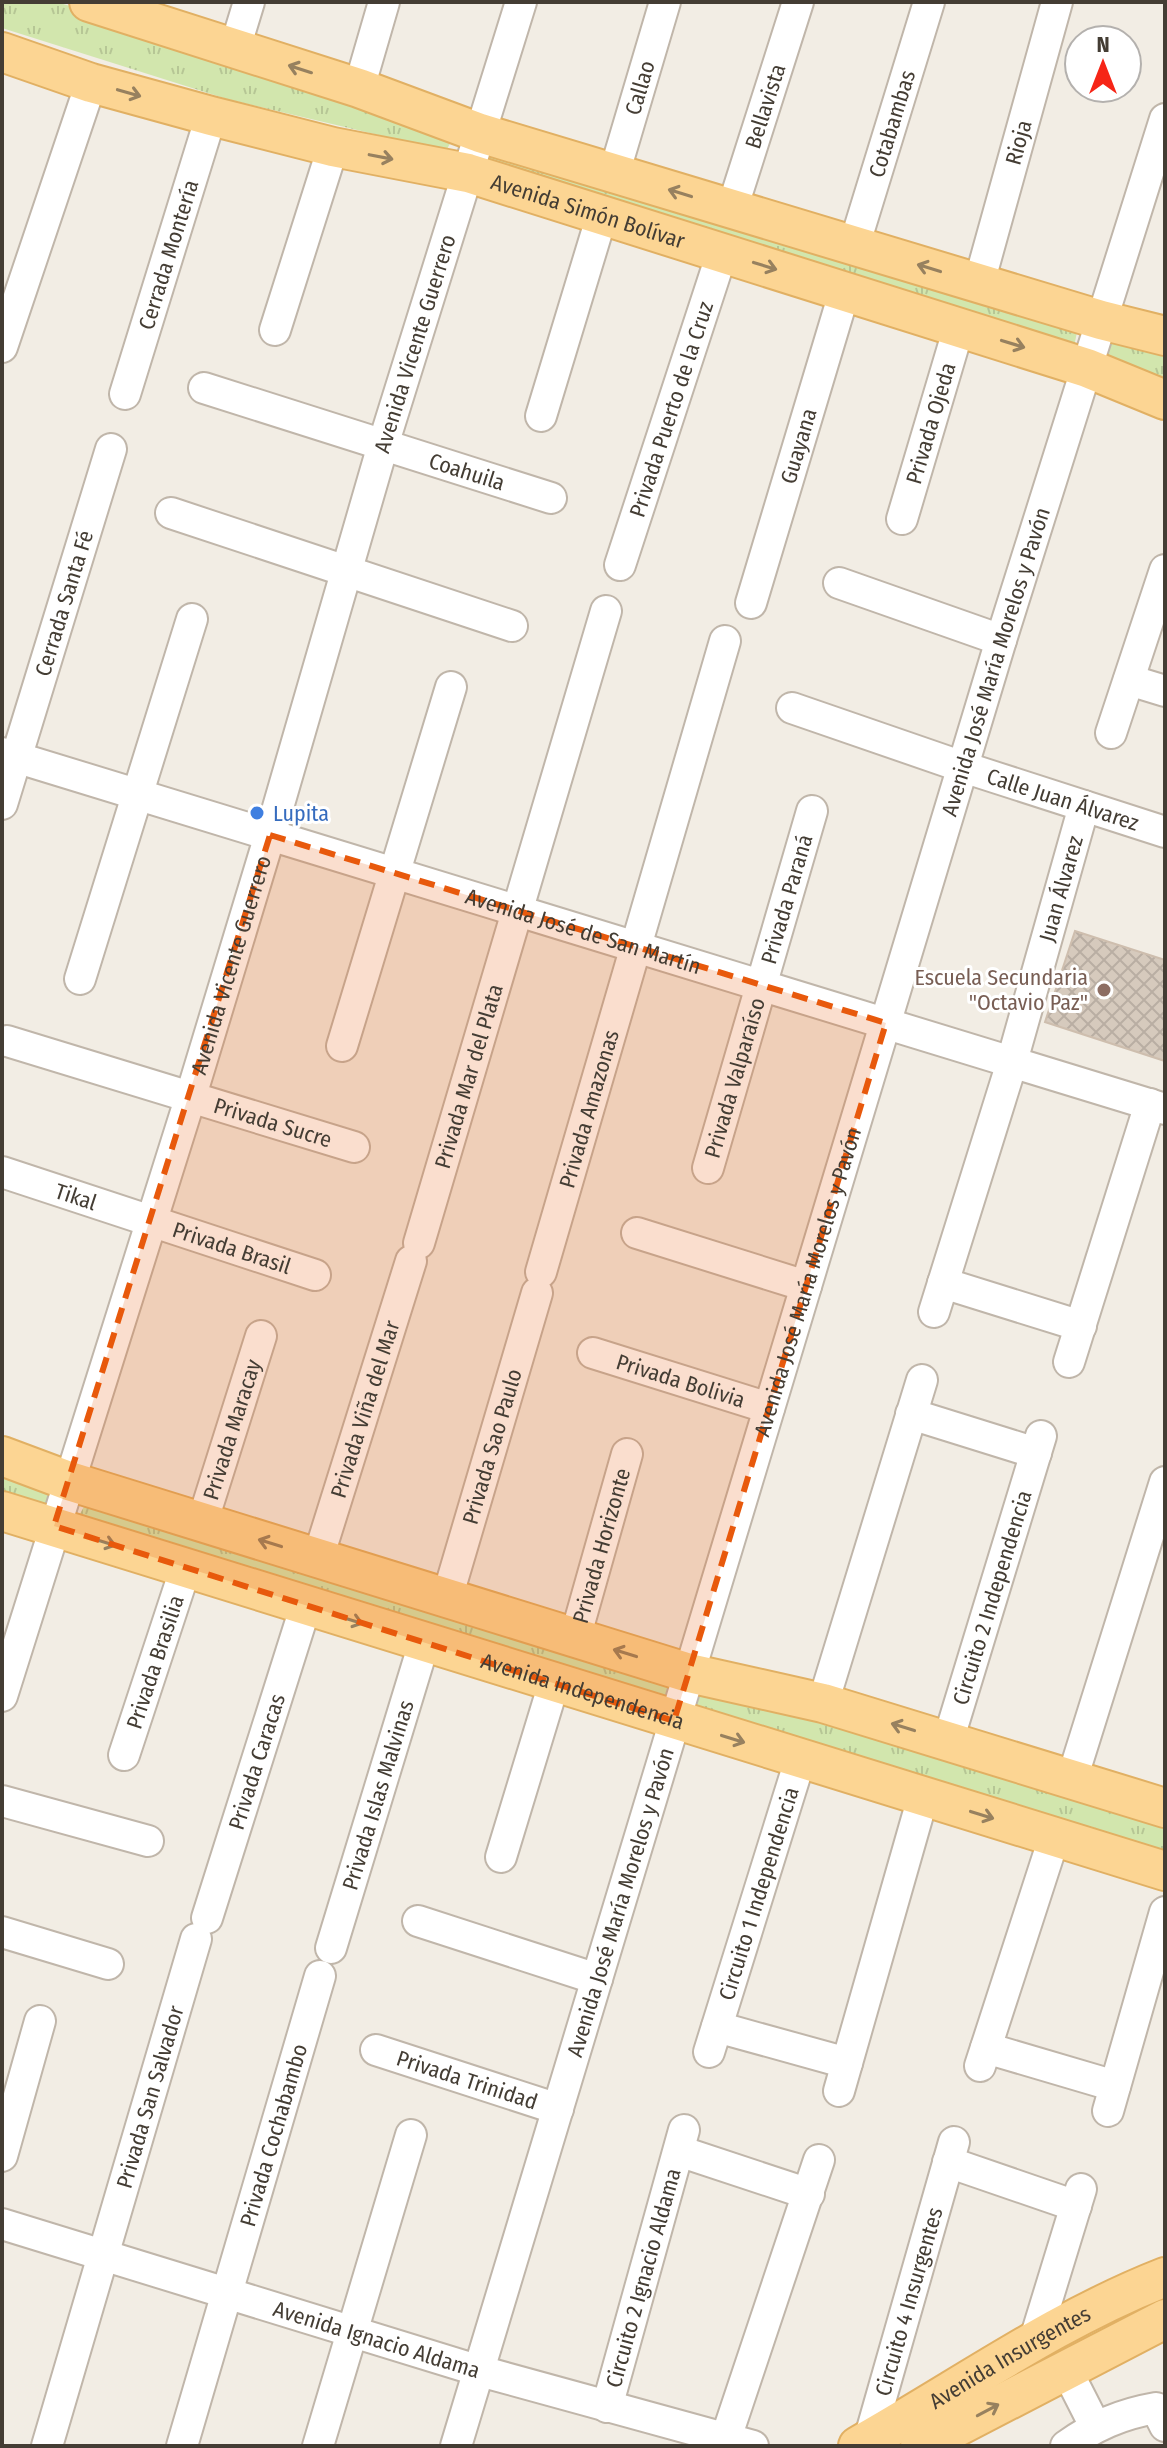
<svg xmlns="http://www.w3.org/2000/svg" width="1167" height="2448" viewBox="0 0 1167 2448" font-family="'Fira Sans Condensed',sans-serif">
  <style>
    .grass { fill: url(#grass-tufts) }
    .building { fill: url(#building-cross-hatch); stroke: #cebeae; stroke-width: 2 }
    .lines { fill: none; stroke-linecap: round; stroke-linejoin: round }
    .minor-casing { stroke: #c0b6aa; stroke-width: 34 }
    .major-casing { stroke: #e1b063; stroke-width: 42 }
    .minor { stroke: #fff; stroke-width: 30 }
    .major { stroke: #fcd593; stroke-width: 38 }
    .oneway { stroke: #97815f }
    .marked { fill: #e8590c; fill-opacity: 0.2; stroke: #e8590c; stroke-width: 6; stroke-dasharray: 16 10; stroke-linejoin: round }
    .shop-dot { fill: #3f7fe0; stroke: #fff; stroke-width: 3 }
    .education-dot { fill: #8d6e63; stroke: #fff; stroke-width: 3 }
    .labels { text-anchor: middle; stroke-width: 6; stroke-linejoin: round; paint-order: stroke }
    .street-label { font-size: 22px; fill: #443d34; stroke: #fff }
    .shop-label { font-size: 22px; fill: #366cbe; stroke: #fff; text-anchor: start }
    .education-label { font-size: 22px; fill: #785e54; stroke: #fff; text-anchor: end }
  </style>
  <defs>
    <pattern id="grass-tufts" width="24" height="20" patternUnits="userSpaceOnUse" patternTransform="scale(2)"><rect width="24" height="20" fill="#d2e6ad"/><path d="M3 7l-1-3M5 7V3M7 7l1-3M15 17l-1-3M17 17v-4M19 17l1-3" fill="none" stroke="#b6c695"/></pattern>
    <pattern id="building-cross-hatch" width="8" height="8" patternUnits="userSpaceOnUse" patternTransform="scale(2)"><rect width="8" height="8" fill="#d6cabd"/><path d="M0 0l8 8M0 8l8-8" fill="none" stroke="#b9aea3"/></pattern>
  </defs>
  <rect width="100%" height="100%" fill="#f2ede4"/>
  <!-- grass -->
  <g class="grass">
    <path d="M2 2H57L348 94 453 138 446 151 227 99 2 28Z"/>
    <path d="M484 145 1079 322 1073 352 483 160Z"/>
    <path d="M1110 333 1165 348V384L1101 358Z"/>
    <path d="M2 1472 48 1493 46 1504 2 1494Z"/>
    <path d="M86 1503 675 1679 665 1703 76 1521Z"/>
    <path d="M697 1686 1165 1820V1855L688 1711Z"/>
  </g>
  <!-- building -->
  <path class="building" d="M1075 931 1165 960V1061L1045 1022Z"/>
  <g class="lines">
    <defs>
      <g id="minor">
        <path d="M235 48 249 2"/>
        <path d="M359 88 384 2"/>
        <path id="s1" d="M614 174 665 2"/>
        <path id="s2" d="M732 209 798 2"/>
        <path id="s3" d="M854 246 929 2"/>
        <path id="s4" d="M979 283 1057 2"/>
        <path d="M275 330 333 147"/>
        <path d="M2 347 91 83"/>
        <path id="s5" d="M204 388 551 498"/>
        <path id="s6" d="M125 394 211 116"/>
        <path d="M541 416 602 215"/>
        <path d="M171 513 512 626"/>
        <path id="s7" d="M902 519 959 327"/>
        <path id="s8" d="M620 565 722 253"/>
        <path d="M839 583 1001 640"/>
        <path id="s9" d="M751 603 845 290"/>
        <path d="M1129 680 1165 691"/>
        <path id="s10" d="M792 708 963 767 1165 832"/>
        <path d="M1111 733 1165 570"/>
        <path id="s11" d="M2 753 1165 1109"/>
        <path id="s12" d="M2 804 111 449"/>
        <path d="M80 979 192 619"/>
        <path id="s13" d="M7 1041 354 1147"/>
        <path d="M342 1046 451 687"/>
        <path id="s14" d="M708 1168 812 811"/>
        <path id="s15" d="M2 1172 315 1275"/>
        <path d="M637 1233 806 1286"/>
        <path id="s16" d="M419 1243 606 611"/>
        <path id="s17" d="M541 1272 725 641"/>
        <path d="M943 1283 1081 1326"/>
        <path id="s18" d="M934 1312 1009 1072 1084 806"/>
        <path id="s19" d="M593 1353 769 1408"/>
        <path d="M1069 1362 1150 1104"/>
        <path d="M911 1414 1036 1453"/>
        <path id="s20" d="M202 1523 261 1336"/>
        <path id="s21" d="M318 1558 411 1261"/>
        <path id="s22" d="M447 1598 537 1293"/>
        <path id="s23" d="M575 1638 627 1454"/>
        <path id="s24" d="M2 1696 190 1099 270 835 383 445 521 2"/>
        <path d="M823 1703 922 1380"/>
        <path id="s25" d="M948 1741 1041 1436"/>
        <path id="s26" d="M124 1755 186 1567"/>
        <path d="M1072 1779 1165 1482"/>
        <path d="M2 1801 148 1841"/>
        <path d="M501 1857 554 1683"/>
        <path id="s27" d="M207 1918 306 1605"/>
        <path d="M418 1921 597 1979"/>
        <path d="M2 1932 108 1964"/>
        <path id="s28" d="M331 1948 424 1643"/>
        <path d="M717 2027 847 2063"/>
        <path d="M986 2048 1115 2086"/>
        <path id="s29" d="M376 2050 558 2109"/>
        <path id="s30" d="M709 2052 800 1760"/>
        <path d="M980 2066 1054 1838"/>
        <path d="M839 2091 923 1797"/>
        <path d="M1108 2111 1165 1912"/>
        <path d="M679 2151 809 2194"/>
        <path d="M2 2156 40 2021"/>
        <path d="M948 2162 1076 2206"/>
        <path id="s31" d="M2 2224 480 2371 753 2446"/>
        <path d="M1035 2339 1081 2189"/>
        <path d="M1066 2369 1095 2426"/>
        <path id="s32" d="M607 2407 684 2130"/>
        <path d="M726 2438 819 2160"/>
        <path id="s33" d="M869 2440 954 2142"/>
        <path id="s34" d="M47 2446 196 1939"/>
        <path id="s35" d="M182 2446 320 1976"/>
        <path d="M318 2446 411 2135"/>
        <path id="s36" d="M456 2446 1001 640 1165 119"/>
        <path d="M1066 2446C1094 2426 1121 2414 1156 2408L1165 2426"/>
      </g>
      <g id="major">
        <path d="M89 2 359 88 480 133 1101 320 1165 336"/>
        <path id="s37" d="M2 52 91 83 211 116 333 147 468 173 1087 368 1165 400"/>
        <path d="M2 1456 69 1481 689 1673 823 1703 1165 1808"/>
        <path id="s38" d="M2 1511 1165 1871"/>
        <path id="s39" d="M858 2446C961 2388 1055 2320 1165 2277"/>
        <path d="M920 2446 1165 2319"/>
      </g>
    </defs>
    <!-- minor casing -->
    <use href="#minor" class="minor-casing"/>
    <!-- major casing -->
    <use href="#major" class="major-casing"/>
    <!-- minor -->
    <use href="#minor" class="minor"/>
    <!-- major -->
    <use href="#major" class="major"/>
  </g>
  <!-- one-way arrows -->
  <defs><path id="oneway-shaft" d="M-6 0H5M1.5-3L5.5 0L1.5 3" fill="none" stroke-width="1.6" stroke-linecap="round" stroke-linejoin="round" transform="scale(2)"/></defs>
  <g class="oneway">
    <use href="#oneway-shaft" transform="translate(300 69) rotate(-162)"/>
    <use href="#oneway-shaft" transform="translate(129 93) rotate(16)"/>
    <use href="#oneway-shaft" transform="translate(381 157) rotate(11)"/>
    <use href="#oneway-shaft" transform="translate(680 193) rotate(-163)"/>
    <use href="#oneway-shaft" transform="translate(765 266) rotate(17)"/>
    <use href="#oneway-shaft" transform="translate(929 268) rotate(-163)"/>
    <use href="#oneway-shaft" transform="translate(1013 344) rotate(17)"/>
    <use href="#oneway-shaft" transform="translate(104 1542) rotate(17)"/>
    <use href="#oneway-shaft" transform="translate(270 1543) rotate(-163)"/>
    <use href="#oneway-shaft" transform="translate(351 1620) rotate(17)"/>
    <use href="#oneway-shaft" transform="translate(625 1653) rotate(-163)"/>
    <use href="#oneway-shaft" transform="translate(903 1727) rotate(-163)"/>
    <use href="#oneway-shaft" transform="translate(733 1739) rotate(17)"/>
    <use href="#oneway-shaft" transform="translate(982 1815) rotate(17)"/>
    <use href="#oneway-shaft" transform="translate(988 2410) rotate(-28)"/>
  </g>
  <!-- marked area -->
  <path class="marked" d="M270 835 886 1023 674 1721 54 1526Z"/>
  <!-- markers -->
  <circle class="shop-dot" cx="257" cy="813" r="8"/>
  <circle class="education-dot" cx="1104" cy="990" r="8"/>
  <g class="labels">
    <!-- street labels -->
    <g class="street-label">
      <text dy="8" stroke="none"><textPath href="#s1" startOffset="90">Callao</textPath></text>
      <text dy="8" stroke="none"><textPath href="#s2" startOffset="108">Bellavista</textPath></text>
      <text dy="8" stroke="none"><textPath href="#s3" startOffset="128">Cotabambas</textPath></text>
      <text dy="8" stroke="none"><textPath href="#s4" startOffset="146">Rioja</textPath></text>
      <text dy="8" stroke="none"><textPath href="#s37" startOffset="608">Avenida Simón Bolívar</textPath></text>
      <text dy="8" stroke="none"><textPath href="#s6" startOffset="146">Cerrada Montería</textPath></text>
      <text dy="8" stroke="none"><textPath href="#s24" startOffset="1414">Avenida Vicente Guerrero</textPath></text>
      <text dy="8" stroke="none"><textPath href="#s8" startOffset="164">Privada Puerto de la Cruz</textPath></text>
      <text dy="8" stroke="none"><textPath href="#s7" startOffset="100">Privada Ojeda</textPath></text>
      <text dy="8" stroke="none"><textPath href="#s9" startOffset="164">Guayana</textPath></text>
      <text dy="8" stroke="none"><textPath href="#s5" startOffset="276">Coahuila</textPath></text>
      <text dy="8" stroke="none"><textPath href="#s12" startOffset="210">Cerrada Santa Fé</textPath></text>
      <text dy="8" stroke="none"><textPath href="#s36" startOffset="1864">Avenida José María Morelos y Pavón</textPath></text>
      <text dy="8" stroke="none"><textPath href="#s10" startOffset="286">Calle Juan Álvarez</textPath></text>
      <text dy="8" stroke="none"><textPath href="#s18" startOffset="442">Juan Álvarez</textPath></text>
      <text dy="8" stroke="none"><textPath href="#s14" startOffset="280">Privada Paraná</textPath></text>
      <text dy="8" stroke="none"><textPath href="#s11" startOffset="608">Avenida José de San Martín</textPath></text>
      <text dy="8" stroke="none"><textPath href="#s24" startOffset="766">Avenida Vicente Guerrero</textPath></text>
      <text dy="8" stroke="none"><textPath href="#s16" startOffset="174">Privada Mar del Plata</textPath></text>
      <text dy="8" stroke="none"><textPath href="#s14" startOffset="94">Privada Valparaíso</textPath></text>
      <text dy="8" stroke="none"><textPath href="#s17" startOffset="170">Privada Amazonas</textPath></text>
      <text dy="8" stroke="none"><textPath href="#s13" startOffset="278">Privada Sucre</textPath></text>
      <text dy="8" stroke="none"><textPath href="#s15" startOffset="78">Tikal</textPath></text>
      <text dy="8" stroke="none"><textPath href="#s15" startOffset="242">Privada Brasil</textPath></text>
      <text dy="8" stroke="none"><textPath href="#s36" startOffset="1216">Avenida José María Morelos y Pavón</textPath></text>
      <text dy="8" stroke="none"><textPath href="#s19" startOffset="92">Privada Bolivia</textPath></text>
      <text dy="8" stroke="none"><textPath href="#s21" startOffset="156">Privada Viña del Mar</textPath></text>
      <text dy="8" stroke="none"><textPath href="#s20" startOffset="98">Privada Maracay</textPath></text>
      <text dy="8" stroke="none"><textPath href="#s22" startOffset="158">Privada Sao Paulo</textPath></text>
      <text dy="8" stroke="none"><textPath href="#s23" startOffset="96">Privada Horizonte</textPath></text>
      <text dy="8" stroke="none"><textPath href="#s25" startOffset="150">Circuito 2 Independencia</textPath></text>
      <text dy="8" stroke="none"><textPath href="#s26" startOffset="98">Privada Brasilia</textPath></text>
      <text dy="8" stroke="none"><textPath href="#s38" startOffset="608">Avenida Independencia</textPath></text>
      <text dy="8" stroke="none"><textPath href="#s27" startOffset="164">Privada Caracas</textPath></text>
      <text dy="8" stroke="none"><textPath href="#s28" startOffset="160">Privada Islas Malvinas</textPath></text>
      <text dy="8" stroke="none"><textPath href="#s30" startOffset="166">Circuito 1 Independencia</textPath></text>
      <text dy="8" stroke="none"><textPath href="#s36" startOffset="568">Avenida José María Morelos y Pavón</textPath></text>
      <text dy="8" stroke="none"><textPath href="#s29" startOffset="96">Privada Trinidad</textPath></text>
      <text dy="8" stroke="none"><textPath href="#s34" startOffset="364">Privada San Salvador</textPath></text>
      <text dy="8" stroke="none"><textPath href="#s35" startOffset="324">Privada Cochabambo</textPath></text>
      <text dy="8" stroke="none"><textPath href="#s32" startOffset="134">Circuito 2 Ignacio Aldama</textPath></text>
      <text dy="8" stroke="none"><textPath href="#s33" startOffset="144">Circuito 4 Insurgentes</textPath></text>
      <text dy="8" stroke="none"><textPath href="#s31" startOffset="392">Avenida Ignacio Aldama</textPath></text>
      <text dy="8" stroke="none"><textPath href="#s39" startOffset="176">Avenida Insurgentes</textPath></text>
    </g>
    <!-- shop labels -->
    <g class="shop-label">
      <text x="273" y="821">Lupita</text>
    </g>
    <!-- education labels -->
    <g class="education-label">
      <text x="1088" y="985">Escuela Secundaria<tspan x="1088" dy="25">"Octavio Paz"</tspan></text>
    </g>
  </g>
  <!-- border -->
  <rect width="1167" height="2448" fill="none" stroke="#443d34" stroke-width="8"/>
  <!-- north arrow -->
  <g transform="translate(1103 64)"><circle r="38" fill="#ffffff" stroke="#b4b1ae" stroke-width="2"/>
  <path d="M0-6L14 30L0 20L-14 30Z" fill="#f62517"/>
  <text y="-12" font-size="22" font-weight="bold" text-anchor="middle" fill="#443d34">N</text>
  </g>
</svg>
